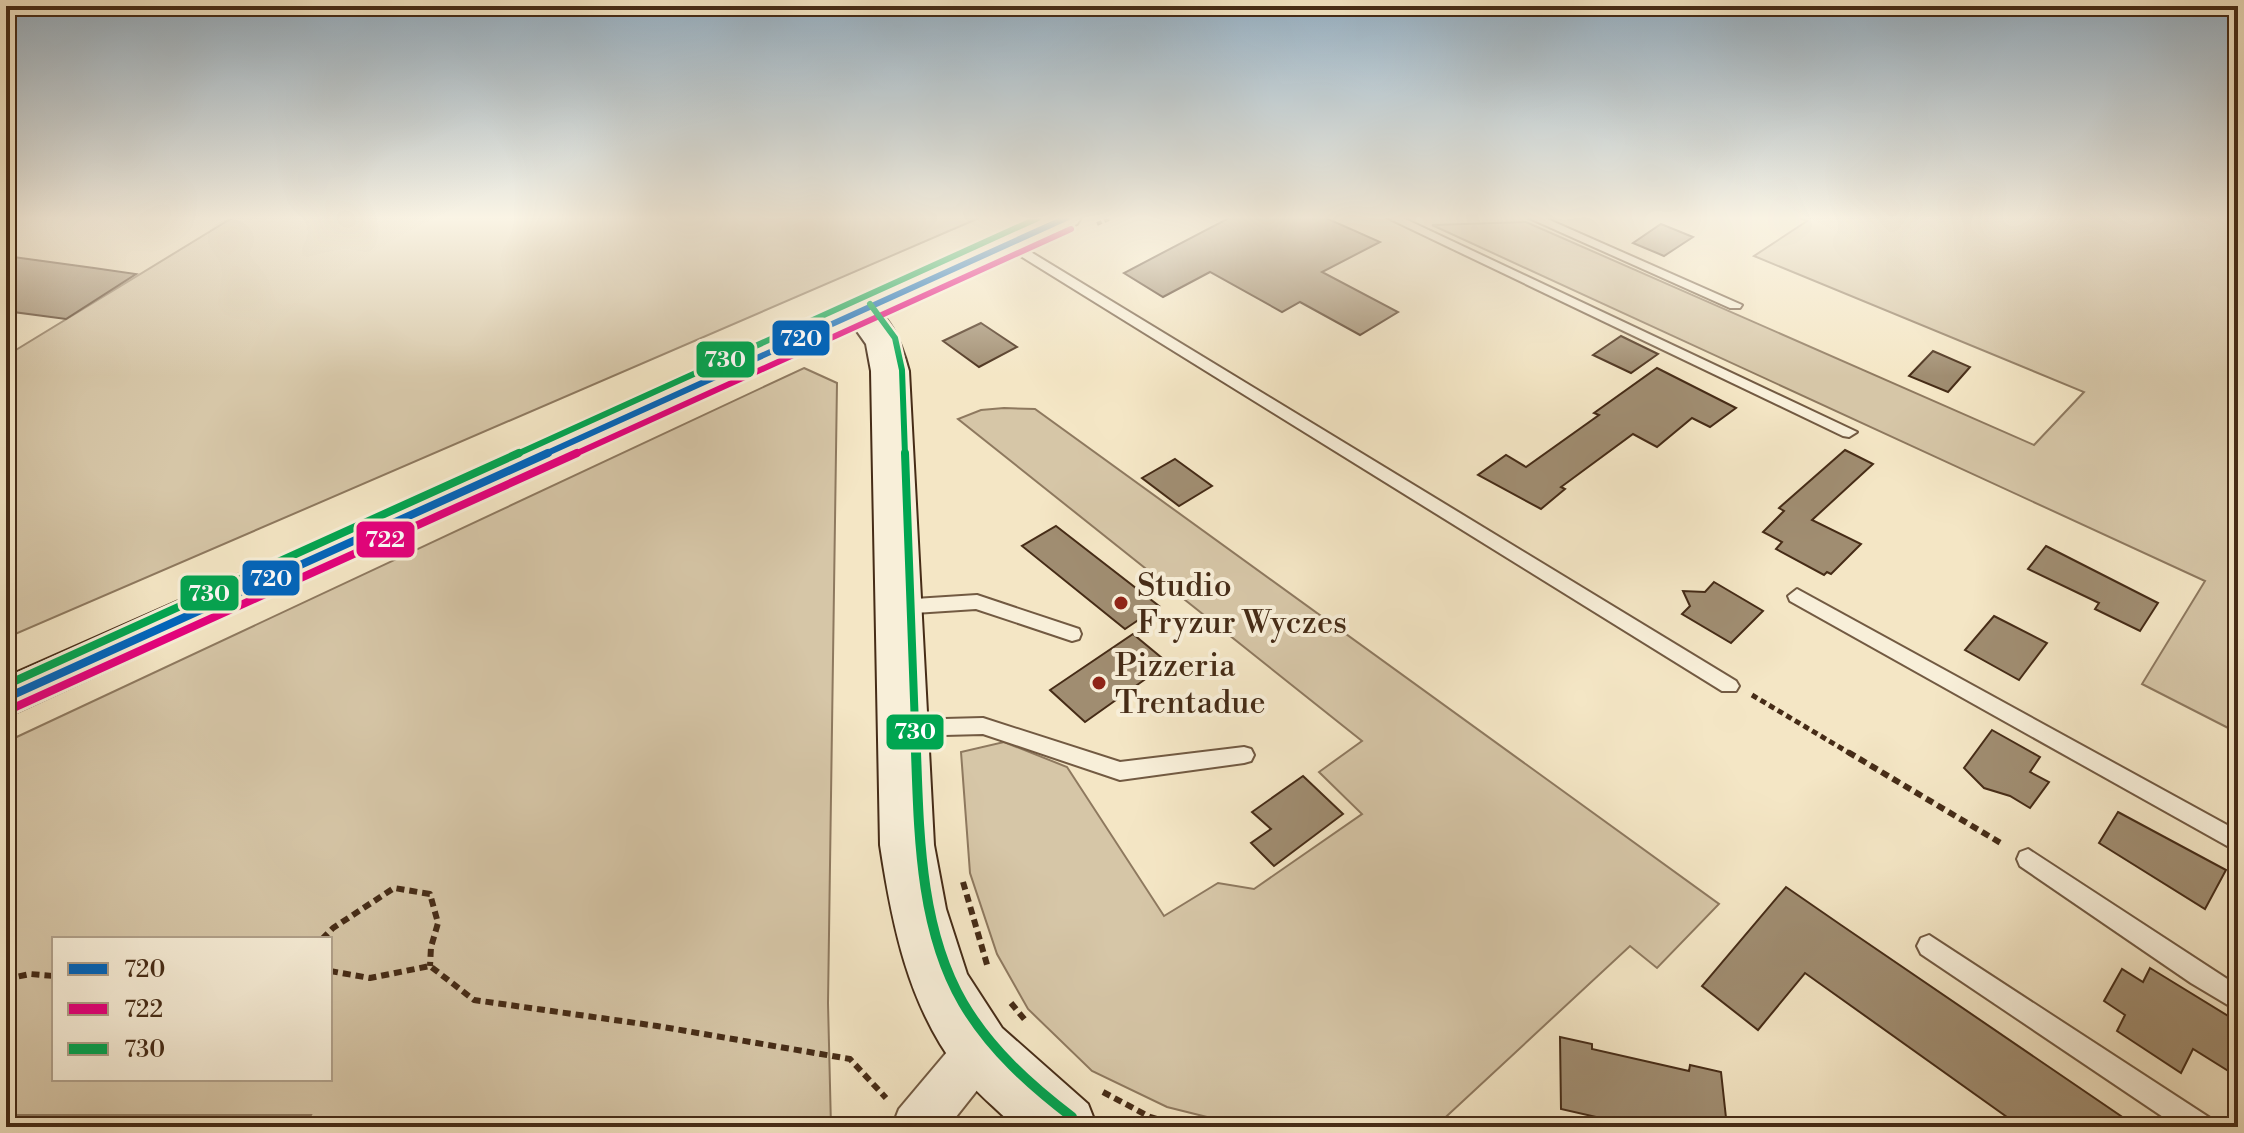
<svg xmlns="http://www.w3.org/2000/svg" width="2244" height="1133" viewBox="0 0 2244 1133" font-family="'Libre Bodoni',serif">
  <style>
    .green { fill: #d6c6a7; stroke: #8e795f; stroke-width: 2; fill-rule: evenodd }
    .building { fill: #a08d71; stroke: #462c17; stroke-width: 2 }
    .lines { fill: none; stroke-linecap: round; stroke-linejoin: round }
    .service-casing { stroke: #725a42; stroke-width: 4 }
    .minor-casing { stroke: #725a42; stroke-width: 4 }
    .tertiary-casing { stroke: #725a42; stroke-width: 4 }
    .secondary-casing { stroke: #462c17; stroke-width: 4 }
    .path-far2 { stroke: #462c17; stroke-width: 4; stroke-dasharray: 5 3; stroke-linecap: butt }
    .path-far1 { stroke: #462c17; stroke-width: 5; stroke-dasharray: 6 4; stroke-linecap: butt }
    .path { stroke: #462c17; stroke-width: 6; stroke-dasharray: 8 5; stroke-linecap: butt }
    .service { fill: #f8efd9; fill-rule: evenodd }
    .minor { fill: #f8efd9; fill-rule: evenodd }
    .tertiary { fill: #f8efd9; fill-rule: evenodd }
    .secondary { fill: #f8efd9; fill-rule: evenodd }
    .bus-1-far1-casing { stroke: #f8efd9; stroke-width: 11 }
    .bus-1-casing { stroke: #f8efd9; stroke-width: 14 }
    .bus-2-far1-casing { stroke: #f8efd9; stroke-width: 11 }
    .bus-2-casing { stroke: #f8efd9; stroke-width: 14 }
    .bus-3-far2-casing { stroke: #f8efd9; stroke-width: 11 }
    .bus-3-far1-casing { stroke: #f8efd9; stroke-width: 14 }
    .bus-3-casing { stroke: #f8efd9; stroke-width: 16 }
    .bus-1-far1 { stroke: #0065bd; stroke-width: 6 }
    .bus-1 { stroke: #0065bd; stroke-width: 8 }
    .bus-2-far1 { stroke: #e5007d; stroke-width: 6 }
    .bus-2 { stroke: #e5007d; stroke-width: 8 }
    .bus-3-far2 { stroke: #00a651; stroke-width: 6 }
    .bus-3-far1 { stroke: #00a651; stroke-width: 8 }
    .bus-3 { stroke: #00a651; stroke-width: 10 }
    .poi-dot { fill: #8f2418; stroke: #f8efd9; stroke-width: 3 }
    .labels { text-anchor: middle; stroke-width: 8; stroke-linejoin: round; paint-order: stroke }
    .poi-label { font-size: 32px; fill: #462c17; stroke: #f8efd9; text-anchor: start }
    .line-badge { stroke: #f8efd9; stroke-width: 3 }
    .badge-label { font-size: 22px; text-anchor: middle; font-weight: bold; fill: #fff }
  </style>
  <rect width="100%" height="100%" fill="#f4e6c5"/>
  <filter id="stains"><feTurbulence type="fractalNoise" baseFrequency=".0025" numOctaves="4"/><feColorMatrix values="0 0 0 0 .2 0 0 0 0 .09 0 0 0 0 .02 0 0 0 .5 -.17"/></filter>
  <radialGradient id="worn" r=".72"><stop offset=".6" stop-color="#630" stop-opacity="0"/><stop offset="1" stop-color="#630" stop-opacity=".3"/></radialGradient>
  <!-- green -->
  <g class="green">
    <path d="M232 218H979L6 638V356Z"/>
    <path d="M1800 218H2238V733L2142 684 2205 581 1432 225 1526 222 2034 445 2084 392 1754 256 1807 221Z"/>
    <path d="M804 368 837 383 828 1003 831 1127H305L311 1115H6V742ZM54 939H330V1079H54Z"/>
    <path d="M1004 408 1035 409 1719 904 1657 968 1630 946 1435 1127H1247L1167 1107 1092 1071 1028 1009 997 954 970 873 961 752 1004 742 1067 767 1164 916 1218 883 1254 889 1362 814 1319 772 1362 741 958 419 981 410Z"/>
  </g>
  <!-- building -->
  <g class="building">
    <path d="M1229 218H1326L1380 242 1322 272 1398 312 1360 335 1300 302 1282 312 1210 272 1163 297 1124 273Z"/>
    <path d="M1661 224 1693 237 1664 256 1633 243Z"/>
    <path d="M6 256 94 268 136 274 66 319 6 311Z"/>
    <path d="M981 323 1017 347 979 367 943 341Z"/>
    <path d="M1621 336 1658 354 1631 373 1593 355Z"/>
    <path d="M1933 351 1970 367 1948 392 1909 376Z"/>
    <path d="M1657 368 1736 408 1710 427 1692 418 1657 447 1633 434 1561 487 1565 489 1541 509 1478 475 1506 455 1526 467 1599 415 1594 413Z"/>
    <path d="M1845 450 1873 464 1812 520 1861 544 1831 574 1827 572 1824 575 1776 549 1782 542 1763 532 1784 511 1779 508Z"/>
    <path d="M1175 459 1212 486 1179 506 1142 478Z"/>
    <path d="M1056 526 1159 606 1125 629 1022 546Z"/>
    <path d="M2046 546 2158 603 2140 631 2095 609 2099 603 2028 569Z"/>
    <path d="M1714 582 1763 611 1731 643 1682 614 1690 606 1683 591 1705 592Z"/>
    <path d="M1994 616 2047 643 2019 680 1965 650Z"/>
    <path d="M1133 634 1168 663 1085 722 1050 690Z"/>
    <path d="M1992 730 2040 757 2030 772 2049 782 2030 808 2010 796 1984 788 1964 768Z"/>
    <path d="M1303 776 1343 814 1274 866 1251 843 1271 829 1252 812Z"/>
    <path d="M2118 812 2226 870 2205 909 2099 843Z"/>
    <path d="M1786 887 1841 925 2137 1127H2021L1805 973 1758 1030 1702 986Z"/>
    <path d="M2150 968 2238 1022V1077L2193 1049 2181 1073 2117 1031 2125 1015 2104 1001 2122 969 2143 982Z"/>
    <path d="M1560 1037 1592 1044V1049L1689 1071 1690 1065 1721 1072 1727 1127H1640L1561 1109Z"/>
  </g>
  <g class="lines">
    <defs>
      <g id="service">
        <path d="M1388 218H1403L1857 432 1849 437 1843 436Z"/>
        <path d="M1529 218H1545L1742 305 1740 308H1730Z"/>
        <path d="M1011 240 1736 681 1739 686 1736 691H1722L1006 247 1004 244Z"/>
        <path d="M1797 589 2238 831V852L1790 601 1788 596Z"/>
        <path d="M977 595 1079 629 1081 634 1079 639 1072 641 976 609 899 614 892 612 890 607 892 602 899 600Z"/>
        <path d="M983 718 1120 762 1244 747 1251 749 1254 755 1251 761 1244 763 1120 780 983 734 905 736 898 734 895 728 898 722 905 720Z"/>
        <path d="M2028 849 2238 986V1011L2191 983 2020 866 2017 859 2020 852Z"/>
        <path d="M1929 935 2210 1118 2214 1127H2178L1921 954 1917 946 1921 938Z"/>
      </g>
      <path id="minor" d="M980 1026 997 1033 1004 1049 997 1065 948 1127H892L899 1109 963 1033Z"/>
      <path id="tertiary" d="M1042 218H1081L1077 224 872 318 860 321 848 318 843 311 848 304Z"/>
      <path id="secondary" d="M860 301C889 308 902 345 909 371L934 845 946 909 967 974 1002 1028 1088 1104 1097 1127H1015C997 1109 974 1091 958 1070 908 1005 892 924 880 845L871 371 866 344 854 327 6 717V677Z"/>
    </defs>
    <!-- service casing -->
    <use href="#service" class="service-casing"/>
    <!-- minor casing -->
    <use href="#minor" class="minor-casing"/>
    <!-- tertiary casing -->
    <use href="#tertiary" class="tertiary-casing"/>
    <!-- secondary casing -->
    <use href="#secondary" class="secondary-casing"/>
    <!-- path-far2 -->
    <path class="path-far2" d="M1097 224 1111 218"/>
    <!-- path-far1 -->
    <path class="path-far1" d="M1752 695 1851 754"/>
    <!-- path -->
    <g class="path">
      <path d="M1848 752 2004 845"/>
      <path d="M963 882 988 968"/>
      <path d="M322 939 333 928 394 888 430 894 438 923 431 947 430 966"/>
      <path d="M330 971 370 978 430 966 474 1000 657 1026 850 1059 886 1098"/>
      <path d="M6 979 30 974 54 976"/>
      <path d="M1011 1003 1025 1020"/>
      <path d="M1103 1092 1150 1117 1186 1127"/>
    </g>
    <!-- service -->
    <use href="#service" class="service"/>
    <!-- minor -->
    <use href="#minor" class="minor"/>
    <!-- tertiary -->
    <use href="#tertiary" class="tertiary"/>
    <!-- secondary -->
    <use href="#secondary" class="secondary"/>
    <defs>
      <path id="bus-1-far1" d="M543 455 1066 218"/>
      <path id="bus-1" d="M6 698 548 453"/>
      <path id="bus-2-far1" d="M573 455 1071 229"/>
      <path id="bus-2" d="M11 709 577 453"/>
      <g id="bus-3-far2">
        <path d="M870 304 895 338 902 370 905 455"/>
        <path d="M515 455 1038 218"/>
      </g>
      <g id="bus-3-far1">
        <path d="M905 453 916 754"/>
        <path d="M6 685 519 453"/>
      </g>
      <path id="bus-3" d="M916 752C919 835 920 929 963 1003 990 1049 1030 1085 1072 1117"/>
    </defs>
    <!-- bus-1-far1 casing -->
    <use href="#bus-1-far1" class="bus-1-far1-casing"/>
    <!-- bus-1 casing -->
    <use href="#bus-1" class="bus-1-casing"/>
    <!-- bus-2-far1 casing -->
    <use href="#bus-2-far1" class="bus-2-far1-casing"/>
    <!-- bus-2 casing -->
    <use href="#bus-2" class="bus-2-casing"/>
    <!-- bus-3-far2 casing -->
    <use href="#bus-3-far2" class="bus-3-far2-casing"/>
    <!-- bus-3-far1 casing -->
    <use href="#bus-3-far1" class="bus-3-far1-casing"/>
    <!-- bus-3 casing -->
    <use href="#bus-3" class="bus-3-casing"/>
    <!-- bus-1-far1 -->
    <use href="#bus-1-far1" class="bus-1-far1"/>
    <!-- bus-1 -->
    <use href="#bus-1" class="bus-1"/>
    <!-- bus-2-far1 -->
    <use href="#bus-2-far1" class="bus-2-far1"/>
    <!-- bus-2 -->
    <use href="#bus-2" class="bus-2"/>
    <!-- bus-3-far2 -->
    <use href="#bus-3-far2" class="bus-3-far2"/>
    <!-- bus-3-far1 -->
    <use href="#bus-3-far1" class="bus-3-far1"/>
    <!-- bus-3 -->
    <use href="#bus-3" class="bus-3"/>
  </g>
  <!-- sky -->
  <linearGradient id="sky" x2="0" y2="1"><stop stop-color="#95afc2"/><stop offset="0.58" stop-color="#faf4e5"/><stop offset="1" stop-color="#faf4e5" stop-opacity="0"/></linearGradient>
  <rect width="2244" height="376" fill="url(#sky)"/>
  <!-- markers -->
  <g class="poi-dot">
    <circle cx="1121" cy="603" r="8"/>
    <circle cx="1099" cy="683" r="8"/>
  </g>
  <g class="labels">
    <!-- poi labels -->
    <g class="poi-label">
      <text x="1137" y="596">Studio<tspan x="1137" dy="37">Fryzur Wyczes</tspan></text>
      <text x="1115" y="676">Pizzeria<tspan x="1115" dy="37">Trentadue</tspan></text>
    </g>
  </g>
  <g class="line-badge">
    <rect x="771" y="319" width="60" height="38" rx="8" fill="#0065bd"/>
    <rect x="695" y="340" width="61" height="39" rx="8" fill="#00a651"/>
    <rect x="355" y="520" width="61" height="39" rx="8" fill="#e5007d"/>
    <rect x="241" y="559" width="60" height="38" rx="8" fill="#0065bd"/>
    <rect x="179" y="574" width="61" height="38" rx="8" fill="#00a651"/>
    <rect x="885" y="713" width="60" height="38" rx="8" fill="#00a651"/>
  </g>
  <g class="badge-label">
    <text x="801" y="346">720</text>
    <text x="725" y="367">730</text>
    <text x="385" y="547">722</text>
    <text x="271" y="586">720</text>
    <text x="209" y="601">730</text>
    <text x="915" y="739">730</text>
  </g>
  <!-- margin -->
  <rect width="2244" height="1133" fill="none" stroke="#f4e6c5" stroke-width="32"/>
  <rect x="8" y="8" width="2228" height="1117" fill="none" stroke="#462c17" stroke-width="4"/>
  <rect x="16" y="16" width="2212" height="1101" fill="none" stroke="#462c17" stroke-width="2"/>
  <!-- legend -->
  <rect x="52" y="937" width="280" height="144" fill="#f8efd9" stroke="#b1a18b" stroke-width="2"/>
  <rect x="68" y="963" width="40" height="12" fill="#0065bd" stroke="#b1a18b" stroke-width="2"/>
  <text x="124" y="977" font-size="24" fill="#462c17">720</text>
  <rect x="68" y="1003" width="40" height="12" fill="#e5007d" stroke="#b1a18b" stroke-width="2"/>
  <text x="124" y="1017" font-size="24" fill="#462c17">722</text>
  <rect x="68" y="1043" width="40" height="12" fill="#00a651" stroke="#b1a18b" stroke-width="2"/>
  <text x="124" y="1057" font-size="24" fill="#462c17">730</text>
  <rect width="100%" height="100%" filter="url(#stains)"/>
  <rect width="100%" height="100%" fill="url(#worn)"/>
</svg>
